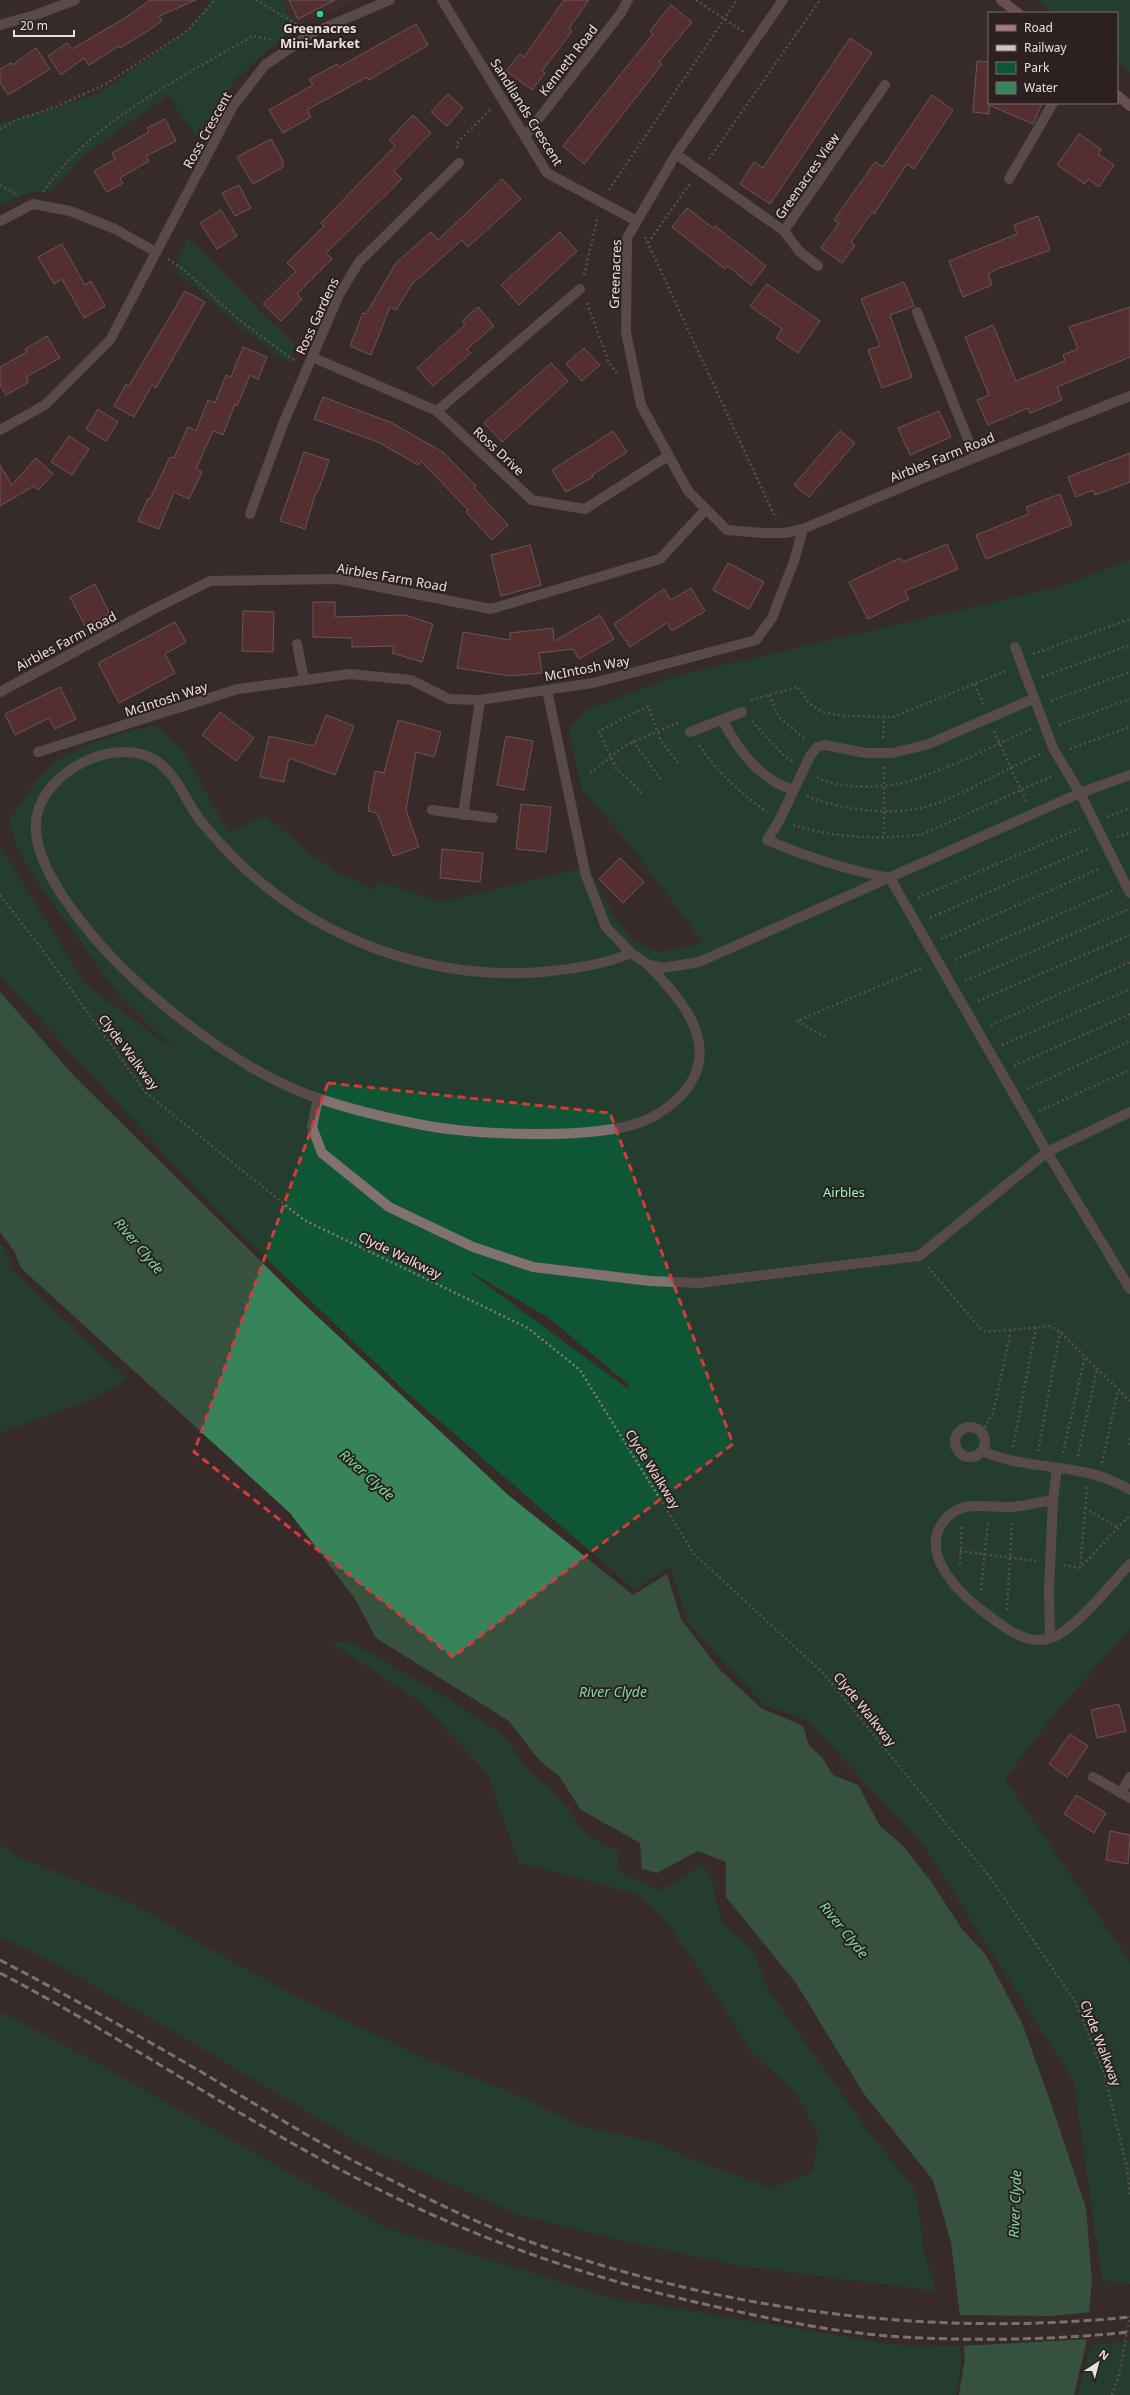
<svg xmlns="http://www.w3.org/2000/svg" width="1130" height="2395" viewBox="0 0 1130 2395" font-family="'Noto Sans',sans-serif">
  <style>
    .built { fill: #463132 }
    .green { fill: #0f5634; fill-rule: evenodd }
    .water { fill: #37845a }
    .pier { fill: #372a2a }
    .building { fill: #7b3338; stroke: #9f8f8f }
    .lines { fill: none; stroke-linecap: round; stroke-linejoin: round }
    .path { stroke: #847878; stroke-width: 2.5; stroke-dasharray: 2 3; stroke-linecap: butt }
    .service { stroke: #817171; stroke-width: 10 }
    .minor { stroke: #817171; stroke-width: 10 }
    .secondary { stroke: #a67a7b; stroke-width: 10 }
    .rail { stroke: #d0c6c6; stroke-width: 3; stroke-dasharray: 8 4; stroke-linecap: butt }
    .marked { fill: none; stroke: #d83a3a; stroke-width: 3; stroke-dasharray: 8 5; stroke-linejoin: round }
    .poi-dot { fill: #23d886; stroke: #2d2020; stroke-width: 1.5 }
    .labels { text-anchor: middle; stroke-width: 4; stroke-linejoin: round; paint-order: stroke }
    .poi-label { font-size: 13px; font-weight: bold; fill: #e9e0e0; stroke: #2d2020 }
    .street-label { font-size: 13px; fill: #e9e0e0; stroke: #2d2020 }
    .park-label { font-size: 13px; fill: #92fbbd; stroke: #2d2020 }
    .water-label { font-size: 14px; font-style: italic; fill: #75dea1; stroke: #2d2020 }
  </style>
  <rect width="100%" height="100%" fill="#372a2a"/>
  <!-- built -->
  <path class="built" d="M283 0H361L293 28Z"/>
  <!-- green -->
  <g class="green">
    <path d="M212 0H283L293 28 237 78 196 137 168 95 85 154 52 191 31 192 0 205V124L98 94 187 31Z"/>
    <path d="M1038 0H1130V72L1117 62V13H1054Z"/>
    <path d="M188 238 295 346 289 363 239 326 174 268Z"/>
    <path d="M1130 560V1630L1063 1703 1005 1779 1130 1962V2284L1102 2280 1074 2082 924 1846 808 1721 765 1705 689 1625 670 1566 635 1590 406 1392 218 1212 0 976V846L85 984 178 1053 118 994 27 867 16 844 9 821C20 806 37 778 50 767 80 743 119 734 155 725L182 749 229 833 266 816 308 852 337 872 375 890 378 881 442 902 588 867 612 913 631 939 659 952 703 943 628 842 582 790 569 730 584 711 676 676 1059 587ZM464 1268 549 1318 629 1385 628 1389Z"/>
    <path d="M0 1244 7 1253 13 1271 127 1379 95 1398 0 1433Z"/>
    <path d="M329 1641 353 1643 442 1695 503 1735 530 1772 554 1792 587 1835 618 1851 617 1870 660 1891 702 1865 711 1876 721 1921 754 1952 768 1990 870 2134 916 2191 924 2252 936 2291 736 2265 619 2240 520 2215 367 2148 163 2025 32 1951 0 1938V1844L16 1856 132 1903 208 1948 294 1995 419 2056 508 2091 584 2127 651 2141 687 2157 771 2188 812 2173 819 2136 794 2091 752 2053 700 1970 661 1915 634 1893 519 1863 487 1773 421 1703Z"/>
    <path d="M0 2012 85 2056 384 2227 612 2298 896 2345 960 2346 961 2365 957 2395H0Z"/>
    <path d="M1130 2341V2395H1077L1092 2345Z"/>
  </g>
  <!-- water -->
  <path class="water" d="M0 992 75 1077 301 1301 507 1494 633 1595 667 1574 681 1619 719 1669 761 1708 803 1726 809 1746 822 1757 833 1775 858 1785 880 1826 903 1846 930 1880 962 1929 986 1955 1022 2023 1053 2109 1086 2208 1092 2281 1086 2344 1074 2395H959L965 2358 951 2242 933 2180 864 2094 796 1983 726 1897V1862L698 1851 657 1873 642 1869 640 1843 581 1810 559 1776 539 1760 509 1721 376 1638 355 1599 290 1513 21 1268 14 1251 0 1232Z"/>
  <!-- pier -->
  <path class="pier" d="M1091 2312 1089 2339 961 2346 958 2315 1051 2316Z"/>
  <!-- building -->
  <g class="building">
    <path d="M150 0H196L159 16 162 21 146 32 120 48 119 46 89 65 84 58 61 75 48 56 67 43 72 49 125 18Z"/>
    <path d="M289 0H335L298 19Z"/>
    <path d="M564 0H589L569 28 572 31 542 71 545 73 532 90 506 71 520 54 524 57Z"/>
    <path d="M671 5 692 22 659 62 662 64 584 164 563 146 653 34 650 31Z"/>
    <path d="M416 24 428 45 369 80 367 77 307 110 311 117 283 133 269 110 313 85 309 79 337 64 339 67Z"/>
    <path d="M850 38 872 53 770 204 740 184 754 162 763 168Z"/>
    <path d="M36 48 50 69 8 95 0 82V69L11 63 12 65Z"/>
    <path d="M977 61 989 62V103H1042L1033 124 989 105V114L973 112Z"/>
    <path d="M448 94 463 108 447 126 431 112Z"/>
    <path d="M932 95 953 110 914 169 907 164 874 214 872 212 851 242 855 245 842 263 821 248 839 223 834 220 875 162 883 167Z"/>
    <path d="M413 115 431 133 394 171 402 179 326 253 332 259 297 294 302 299 281 321 263 304 296 271 287 263 324 226 321 223 395 146 389 140Z"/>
    <path d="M165 119 176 141 146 156 149 161 120 178 123 183 107 192 94 171 115 159 112 153 149 132 147 128Z"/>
    <path d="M1079 134 1101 149 1098 154 1114 165 1099 187 1088 179 1085 184 1057 165Z"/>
    <path d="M271 139 283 161V167L253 184 237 157Z"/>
    <path d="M502 179 521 199 468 247 462 240 412 284 396 310 390 307 371 355 350 346 363 313 366 314 396 263 431 232 438 240Z"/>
    <path d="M239 185 251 208 235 216 222 193Z"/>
    <path d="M687 208 713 228 715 226 766 266 751 285 728 266 725 269 672 227Z"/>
    <path d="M221 210 237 236 217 249 200 223Z"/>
    <path d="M1038 216 1050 250 997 269 988 274 992 285 963 297 949 261 1017 234 1014 225Z"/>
    <path d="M560 232 577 251 519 305 501 285Z"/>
    <path d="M62 244 85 285 91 281 105 306 84 318 62 279 54 284 38 257Z"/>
    <path d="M904 282 914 306 890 315 912 377 882 388 868 350 880 346 861 299Z"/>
    <path d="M767 284 820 321 798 353 776 338 782 329 750 306Z"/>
    <path d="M185 291 205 302 156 388 152 385 134 417 114 406 126 384 129 386Z"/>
    <path d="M478 307 494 326 467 349 471 353 433 386 417 368 465 325 462 321Z"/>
    <path d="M1130 307V357L1057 387 1062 400 1030 413 1028 408 988 425 977 400 989 395 965 337 993 325 1016 381 1065 361 1063 355 1078 349 1069 327Z"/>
    <path d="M47 336 60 358 26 377 29 382 6 395 0 385V367L27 352 25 349Z"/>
    <path d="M243 347 267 357 258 379 250 375 237 406 235 404 223 435 213 431 196 469 202 472 189 499 174 492 159 529 138 521 148 498 150 499 170 457 174 458 188 427 196 431 208 400 215 403 226 375 231 377Z"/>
    <path d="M584 348 600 365 582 381 566 364Z"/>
    <path d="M551 363 568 381 502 442 484 423Z"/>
    <path d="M323 397 390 422 443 452 476 486 474 488 508 525 492 540 466 512 468 510 421 461 418 465 378 442 314 419Z"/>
    <path d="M98 409 118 422 106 441 86 429Z"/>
    <path d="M939 411 951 437 910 455 898 428Z"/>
    <path d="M613 431 627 452 592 475 593 477 566 492 552 470Z"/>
    <path d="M840 431 855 443 809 497 794 485Z"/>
    <path d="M69 436 89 449 72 475 51 462Z"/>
    <path d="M304 452 329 460 318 492H316L305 529 280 521Z"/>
    <path d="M1130 453V482L1095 495 1093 490 1076 497 1068 477Z"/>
    <path d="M36 458 53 474 38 490 34 486 0 506V465L12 485Z"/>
    <path d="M1060 494 1072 525 986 559 976 535 1029 514 1026 507Z"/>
    <path d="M947 544 958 569 905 591 909 599 868 619 849 582 900 558 903 562Z"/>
    <path d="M530 545 541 585 501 596 491 555Z"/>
    <path d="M728 563 764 582 749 609 713 590Z"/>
    <path d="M95 584 110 614 85 626 70 597Z"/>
    <path d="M691 588 705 611 672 631 667 623 630 647 614 624 664 589 671 600Z"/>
    <path d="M313 602H335V617L405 615 433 624 422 662 392 653 394 646 352 647V638L313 637Z"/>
    <path d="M243 611 274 612 273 652 242 651Z"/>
    <path d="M600 615 614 639 579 659 573 649 539 653 542 673 511 676 457 668 463 632 510 640V633L553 628 554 641Z"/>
    <path d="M175 622 186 642 165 654 175 673 119 703 98 663Z"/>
    <path d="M60 687 76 719 55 729 49 718 15 735 5 714Z"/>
    <path d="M220 712 254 738 236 761 202 735Z"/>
    <path d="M326 715 354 726 335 775 289 758 284 782 260 777 269 736 314 746Z"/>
    <path d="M398 720 441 732 434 757 416 752 406 810 419 847 393 856 377 813 368 811 375 771 384 773Z"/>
    <path d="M506 736 533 741 524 790 497 785Z"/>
    <path d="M521 804 551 807 546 852 516 849Z"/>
    <path d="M442 849 483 853 480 882 440 878Z"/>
    <path d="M620 858 644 882 623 903 599 879Z"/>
    <path d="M1119 1704 1126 1731 1097 1738 1091 1710Z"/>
    <path d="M1070 1734 1088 1746 1067 1777 1049 1764Z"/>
    <path d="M1076 1795 1106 1813 1094 1833 1064 1814Z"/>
    <path d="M1110 1831 1130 1835 1128 1864 1106 1860Z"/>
  </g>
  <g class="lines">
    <!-- path -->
    <g class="path">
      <path d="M256 0 298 25"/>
      <path d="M696 0 744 32"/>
      <path d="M0 129 14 121 55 107 104 85 187 31 215 0"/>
      <path d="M457 148V143L491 109"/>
      <path d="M709 159 820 0"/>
      <path d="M0 185 18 195"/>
      <path d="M609 190 737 0"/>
      <path d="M43 192C51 181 59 171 68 161 114 111 194 70 253 36L274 40"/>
      <path d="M645 237 776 519"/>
      <path d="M648 243 691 182"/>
      <path d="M168 259 183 269 238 319 295 361"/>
      <path d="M584 275 598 216"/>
      <path d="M587 303 609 363 619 376"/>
      <path d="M1033 654 1130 619"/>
      <path d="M1042 677 1130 645"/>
      <path d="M975 684 983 704"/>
      <path d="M769 695 779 717 805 739"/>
      <path d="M751 700 798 687 809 703 822 712 845 716 893 717 1008 670"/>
      <path d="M1051 701 1130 672"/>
      <path d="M752 721 783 755 792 761"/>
      <path d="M1059 725 1130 699"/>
      <path d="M994 731 1026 801"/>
      <path d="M883 738 884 717"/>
      <path d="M633 741 662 781"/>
      <path d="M699 745C717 772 740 793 767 812"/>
      <path d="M1070 749 1130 727"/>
      <path d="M884 767V836"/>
      <path d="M590 773 626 745 678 723"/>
      <path d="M817 777C838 790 887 788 910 781 951 767 992 747 1031 729"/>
      <path d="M642 793 616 768 599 731 648 706 661 741 679 764"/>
      <path d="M807 796C844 811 899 818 938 803 973 789 1005 769 1040 754"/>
      <path d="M1107 817 1130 808"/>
      <path d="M793 825C834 838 881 840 923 834L1052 776"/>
      <path d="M1117 837 1130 833"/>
      <path d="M0 895 44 952 146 1093 304 1220 528 1328 580 1370 694 1554 823 1673 989 1876 1075 2001 1104 2073 1127 2167 1130 2196"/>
      <path d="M918 898 1080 828"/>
      <path d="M930 918 1090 848"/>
      <path d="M941 939 1101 868"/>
      <path d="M955 960 1113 891"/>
      <path d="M965 981 1129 909"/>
      <path d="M978 1001 1130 935"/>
      <path d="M991 1025 1130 962"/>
      <path d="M825 1037 797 1021 924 967"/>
      <path d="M1002 1045 1130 989"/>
      <path d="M1014 1066 1130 1014"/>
      <path d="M1027 1089 1130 1041"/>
      <path d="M1039 1111 1130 1070"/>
      <path d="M928 1267 979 1327 986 1332 1050 1326 1060 1332 1130 1401"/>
      <path d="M982 1432 993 1413 1011 1330"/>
      <path d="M1130 1438V1446"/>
      <path d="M1013 1447 1036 1327"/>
      <path d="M1038 1451 1060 1332"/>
      <path d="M1063 1453 1085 1356"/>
      <path d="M1078 1456 1097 1369"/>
      <path d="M1102 1463 1118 1390"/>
      <path d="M1087 1487 1080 1568 1130 1515"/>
      <path d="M1085 1508 1118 1528"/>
      <path d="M960 1551 1036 1561"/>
      <path d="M960 1564 962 1525"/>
      <path d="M1064 1565 1080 1568"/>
      <path d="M981 1590 988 1521"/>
      <path d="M1007 1610 1012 1521"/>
      <path d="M1112 2395 1119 2375 1130 2316"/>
    </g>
    <!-- service -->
    <g class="service">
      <path d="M1009 179 1053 103"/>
      <path d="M784 231 799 251 818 266"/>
      <path d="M1015 647 1053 748 1080 793 1130 893"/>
      <path d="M547 690 586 876 606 927 631 953 647 964 663 968 699 962 1080 793 1130 775"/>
      <path d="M1033 699 926 745 892 753H866L825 745 817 747 810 756 779 821 767 840C807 857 847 870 890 878L1047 1152 1130 1289"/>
      <path d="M723 721C738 750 761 780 793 790"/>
      <path d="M690 732 742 712"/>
      <path d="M38 752 238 689"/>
      <path d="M631 953C603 965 572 969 542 972 428 981 314 938 233 857 222 845 210 833 200 820 185 800 177 774 155 760 116 737 54 767 39 808 25 845 59 893 80 920 130 986 231 1066 309 1095 342 1107 378 1116 413 1123 468 1135 592 1141 644 1121 663 1113 684 1097 693 1079 716 1036 675 992 647 964"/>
      <path d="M318 1098 312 1127 322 1153 389 1207 473 1247 533 1267 650 1281 699 1283 919 1256 1047 1152 1130 1112"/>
      <circle cx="970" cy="1442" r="15"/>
      <path d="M982 1451C1030 1472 1085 1461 1130 1490"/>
      <path d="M1057 1468 1053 1500C1039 1502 1025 1506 1011 1507 994 1508 967 1501 952 1513 910 1547 959 1594 988 1615 1005 1628 1027 1646 1051 1638 1074 1631 1112 1583 1130 1564"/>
      <path d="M1050 1638 1049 1591 1053 1500"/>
    </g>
    <!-- minor -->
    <g class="minor">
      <path d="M442 0 547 173 637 221"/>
      <path d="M783 0 676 154 627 238 626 332 641 405 688 491 727 530 762 533H785L803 529 921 479 1130 396"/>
      <path d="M0 25 38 14 75 0"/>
      <path d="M526 135 621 13 628 0"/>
      <path d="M676 154 784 231 885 85"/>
      <path d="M0 221 33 204 70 211 115 229 156 252"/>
      <path d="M917 312 975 457"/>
      <path d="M312 357 437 411 532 500 585 509 668 456"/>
      <path d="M437 411 580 289"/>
      <path d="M0 430 45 405 110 340 233 106 265 65 312 33 390 0"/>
      <path d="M250 514 283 424 339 295 359 262 459 163"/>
      <path d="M297 644 304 680"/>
      <path d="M238 689 350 674 411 680 449 699 480 700 593 683 756 640 772 618 794 561 803 529"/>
      <path d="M0 692 152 610 210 581 339 579 491 609 660 559 706 509"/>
      <path d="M432 810 493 818"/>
      <path d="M463 815 480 700"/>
      <path d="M1093 1777 1130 1798"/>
      <path d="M1121 1793 1130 1777"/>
    </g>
    <!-- secondary -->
    <g class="secondary">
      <path d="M1001 0 1018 13"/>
      <path d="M1117 95 1130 106"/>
    </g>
    <!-- rail -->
    <g class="rail">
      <path d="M0 1960C63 1993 125 2028 186 2063 246 2098 304 2135 365 2167 413 2191 464 2218 514 2236 711 2309 921 2338 1130 2317"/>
      <path d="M0 1973C126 2039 243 2121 370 2185 486 2244 604 2283 731 2310 794 2324 858 2336 923 2338 992 2341 1061 2339 1130 2332"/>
    </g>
  </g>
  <!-- marked area -->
  <path d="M0 0H1130V2395H0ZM328 1083 610 1113 733 1444 453 1657 194 1452Z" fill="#372a2a" fill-opacity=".55" fill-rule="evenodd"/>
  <path class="marked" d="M328 1083 610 1113 733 1444 453 1657 194 1452Z"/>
  <!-- markers -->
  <circle class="poi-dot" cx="320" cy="14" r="4"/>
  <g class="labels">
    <!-- poi labels -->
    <g class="poi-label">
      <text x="320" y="33">Greenacres<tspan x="320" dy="15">Mini-Market</tspan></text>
    </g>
    <!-- street labels -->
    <g class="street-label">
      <text transform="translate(568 60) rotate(-52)" y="5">Kenneth Road</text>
      <text transform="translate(527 112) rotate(58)" y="5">Sandilands Crescent</text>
      <text transform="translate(207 130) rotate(-61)" y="5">Ross Crescent</text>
      <text transform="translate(807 176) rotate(-55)" y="5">Greenacres View</text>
      <text transform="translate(615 274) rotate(-88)" y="5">Greenacres</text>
      <text transform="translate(317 316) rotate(-65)" y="5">Ross Gardens</text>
      <text transform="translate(499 451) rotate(43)" y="5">Ross Drive</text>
      <text transform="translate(942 457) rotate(-22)" y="5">Airbles Farm Road</text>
      <text transform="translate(392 577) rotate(10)" y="5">Airbles Farm Road</text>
      <text transform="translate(66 641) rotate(-28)" y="5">Airbles Farm Road</text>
      <text transform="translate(587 668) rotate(-11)" y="5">McIntosh Way</text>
      <text transform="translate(166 699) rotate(-18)" y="5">McIntosh Way</text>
      <text transform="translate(129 1052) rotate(53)" y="5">Clyde Walkway</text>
      <text transform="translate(400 1255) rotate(26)" y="5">Clyde Walkway</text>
      <text transform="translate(653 1469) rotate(58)" y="5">Clyde Walkway</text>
      <text transform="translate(865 1709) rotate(51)" y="5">Clyde Walkway</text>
      <text transform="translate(1101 2043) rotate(69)" y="5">Clyde Walkway</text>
    </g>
    <!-- park labels -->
    <g class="park-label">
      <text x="844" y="1197">Airbles</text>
    </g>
    <!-- water labels -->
    <g class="water-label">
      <text transform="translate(139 1246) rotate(50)" y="5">River Clyde</text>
      <text transform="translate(367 1475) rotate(42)" y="5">River Clyde</text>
      <text x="613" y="1697">River Clyde</text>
      <text transform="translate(844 1930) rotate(51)" y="5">River Clyde</text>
      <text transform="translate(1015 2204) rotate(-88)" y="5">River Clyde</text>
    </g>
  </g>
  <!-- legend -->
  <rect x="988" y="12" width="130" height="92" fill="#2d2020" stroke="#786d6d"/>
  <rect x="996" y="25" width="20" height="6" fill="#a67a7b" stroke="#786d6d"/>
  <text x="1024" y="32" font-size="12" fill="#e9e0e0">Road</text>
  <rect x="996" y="45" width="20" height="6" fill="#d0c6c6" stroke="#786d6d"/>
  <text x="1024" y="52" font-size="12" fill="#e9e0e0">Railway</text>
  <rect x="996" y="62" width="20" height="12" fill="#0f5634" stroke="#786d6d"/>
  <text x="1024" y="72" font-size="12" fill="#e9e0e0">Park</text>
  <rect x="996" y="82" width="20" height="12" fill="#37845a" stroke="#786d6d"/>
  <text x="1024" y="92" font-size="12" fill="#e9e0e0">Water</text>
  <!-- north arrow -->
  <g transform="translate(1098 2363) rotate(36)" stroke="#2d2020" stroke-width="3" paint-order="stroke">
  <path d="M0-3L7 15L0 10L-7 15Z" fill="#e9e0e0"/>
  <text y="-6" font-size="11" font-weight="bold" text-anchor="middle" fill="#e9e0e0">N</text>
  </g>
  <!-- scale -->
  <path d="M14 30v6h60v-6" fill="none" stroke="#e9e0e0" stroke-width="2"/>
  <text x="20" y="30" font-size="12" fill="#e9e0e0" stroke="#2d2020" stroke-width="3" paint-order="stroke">20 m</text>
</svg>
